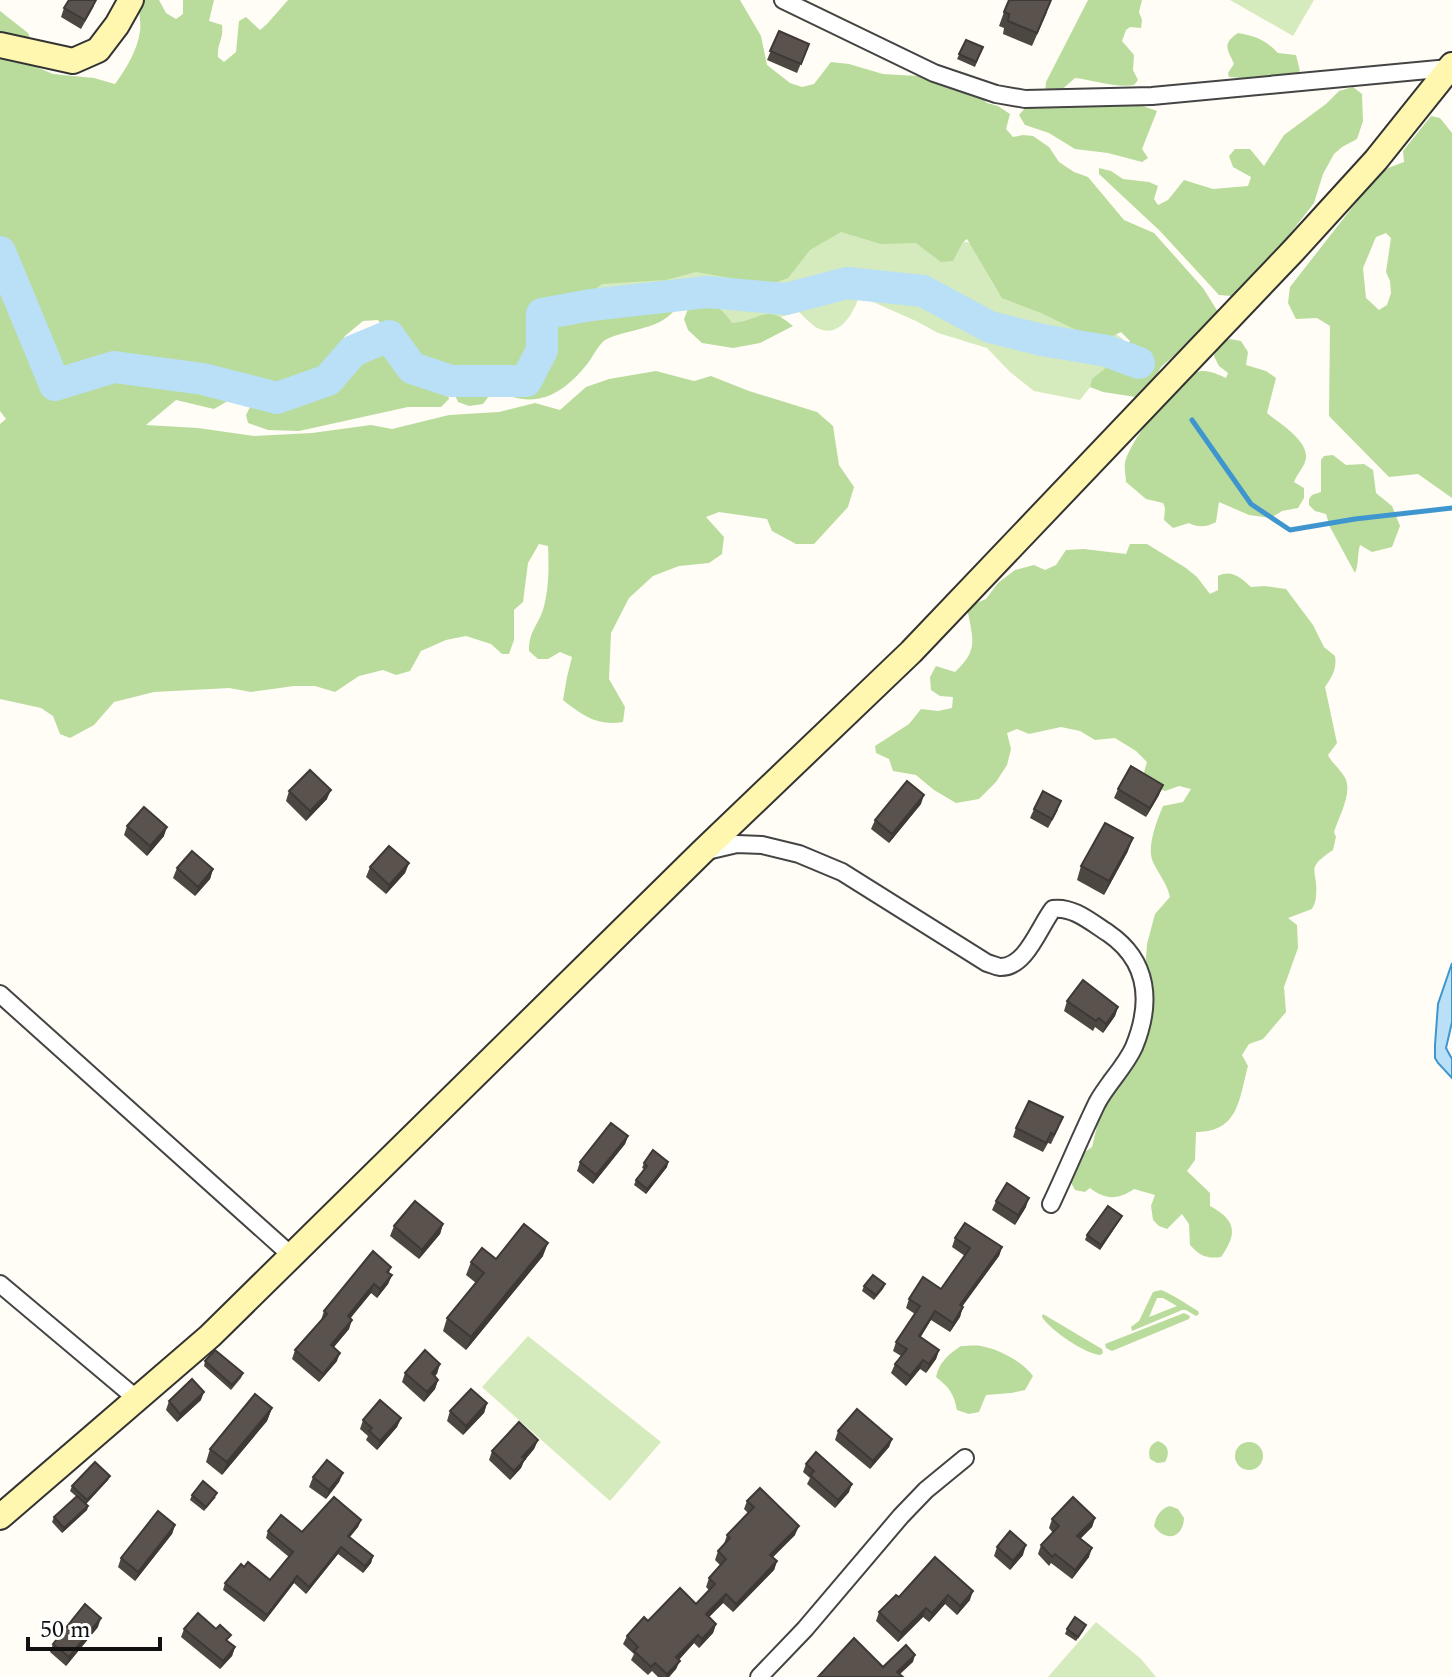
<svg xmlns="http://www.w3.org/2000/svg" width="1452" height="1677" viewBox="0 0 1452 1677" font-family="Spectral,serif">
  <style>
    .green { fill: #d5ebbd }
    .forest { fill: #b9dc9c; fill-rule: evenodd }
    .water { fill: #b9e0f7; stroke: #3f96cf; stroke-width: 2 }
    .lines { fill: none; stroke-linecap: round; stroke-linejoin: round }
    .stream { stroke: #3f96cf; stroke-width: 5 }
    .river { stroke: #b9e0f7; stroke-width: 32 }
    .street-casing { stroke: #444; stroke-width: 20 }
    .secondary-casing { stroke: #333; stroke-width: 28 }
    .street { stroke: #fff; stroke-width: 16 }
    .secondary { stroke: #fff6b0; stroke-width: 24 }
    .wall { fill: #4d4742 }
    .shaded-wall { fill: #3f3936 }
    .building { fill: #5a524d; stroke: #3f3936; stroke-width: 2 }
  </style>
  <rect width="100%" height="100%" fill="#fffdf5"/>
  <!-- green -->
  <g class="green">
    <path d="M1230 0H1314L1293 36Z"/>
    <path d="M794 224 960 241 977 244 1113 332 1123 339 1128 352 1095 381 1080 400 1034 391 1010 372 987 348 938 333 918 322 871 301 858 299C852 317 836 341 814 326 809 322 804 317 799 312L769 320 739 324 722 321 691 302 660 297 550 355 544 372 495 392H471L437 386 332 388 310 404 288 409 225 396 318 378C332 359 349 333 373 327L404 350 527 324 530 309 541 297Z"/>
    <path d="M528 1336 661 1442 610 1501 482 1387Z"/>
    <path d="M1096 1622 1141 1659 1156 1677H1048Z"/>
  </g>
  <!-- forest -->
  <g class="forest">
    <path d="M145 0H159L166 13 176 19 183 14V0H214L209 21 222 25C224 39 217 43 218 57L224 62 236 52 239 21 246 17 260 30 267 24 288 0H740L761 36 767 65 790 83 802 87 814 84 831 62 849 64 883 74 918 76 947 87 961 88 975 92 987 103 998 106 1010 114 1006 129 1013 137 1023 135 1033 136 1049 147 1059 162 1074 172 1088 177 1124 220 1154 233 1203 288 1220 315 1161 367 1147 392 1136 397 1103 392 1090 387 1092 379 1113 362 1130 341 1121 332 1105 340 1087 335 1041 313 1002 298 967 239 963 242 953 261 941 262 916 243 881 244 841 232 810 250 788 278 769 285 696 272 666 280 602 284 583 299 542 302 529 315 534 356 520 369 483 375 453 367 405 362 378 320 363 321 345 336 318 383 294 395 236 396 214 409 176 400 146 425 198 428 254 436 312 433 371 425 392 429 449 415 499 412 535 403 560 410 586 387 609 379 656 371 694 381 711 376 749 391 817 412 833 426 839 465 854 487 848 507 814 544H796L772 531 767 519 719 512 706 517 724 537 722 554 709 563 679 566 653 576 629 598 611 633 609 679 625 707 623 722C597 726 583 716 563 700L567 677 572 657 560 652 548 659H538L529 651C529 631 537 627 543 610 549 589 549 567 548 546L539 544 528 563 523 602 514 610V640L509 654H502L491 644 466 636 446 640 421 651 410 671 396 675 383 670 359 676 335 692 315 686H294L251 692 229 688 154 692 114 702 94 725 70 738 60 734 53 716 41 708 0 699V424L6 419 0 411V54L17 53 34 66 53 74 94 78 115 84C126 69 138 49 140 31 142 18 135 10 145 0Z"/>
    <path d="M1088 0H1142L1139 12 1142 20 1141 28 1130 27 1126 30 1122 41 1134 55 1133 70 1138 80 1134 85C1115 88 1094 80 1075 78L1058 93H1045L1046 82Z"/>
    <path d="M0 11 28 33 31 40 0 43Z"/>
    <path d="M1238 33C1255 36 1266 40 1278 53L1296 55 1300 71C1284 86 1250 78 1229 77L1228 73 1234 64C1227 48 1222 44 1238 33Z"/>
    <path d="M1353 87 1362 94 1363 121 1357 139 1342 147 1334 154 1323 174 1314 203 1275 253 1232 296 1219 295 1160 231 1099 174V168L1111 171 1123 179 1149 182 1158 186 1154 199 1158 205 1168 200 1184 180 1213 189 1248 186 1251 177 1233 167 1229 156 1235 149H1250L1264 166 1284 135 1326 104 1339 91Z"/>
    <path d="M1137 104 1157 111 1142 149 1148 158 1142 162 1108 153 1075 149 1049 133 1025 125 1019 115 1026 107Z"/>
    <path d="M1431 116 1440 118 1452 133V498L1418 474 1389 477 1329 416 1330 326 1317 318 1296 319 1288 303 1290 287 1372 182 1388 168 1404 162 1403 151ZM1386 233 1391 238 1386 272 1390 281 1391 293 1387 305 1379 310 1366 298 1363 268 1376 237Z"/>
    <path d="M660 289 674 293 679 299C673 329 630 328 607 339 599 343 594 355 588 363 566 391 539 410 503 393L510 380 542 369 550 359C543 341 544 333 552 315L570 306 591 307 612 304 642 292Z"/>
    <path d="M702 301C716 304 724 311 732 323 762 321 765 302 793 326L760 343 733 348 702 343 688 330 684 319 690 304Z"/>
    <path d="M1230 339 1241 341 1248 352 1246 365 1266 371 1276 378 1267 413C1279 423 1308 440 1306 458 1305 466 1297 474 1294 482L1304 488V498L1298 508 1282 511 1271 518 1249 515 1219 502 1216 522C1207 527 1198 528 1189 523L1173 528 1164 520 1165 508 1163 503 1146 499 1126 482C1126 477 1124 469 1125 463 1129 442 1175 382 1195 373 1206 368 1216 374 1226 378L1228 373 1219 366 1214 356 1218 343Z"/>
    <path d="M377 344C397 380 399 363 429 375 435 377 440 382 446 385L449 399 441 407H408L299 431 268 430 248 423 246 415 252 403 265 400 295 406 316 397 335 383 346 366 364 349Z"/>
    <path d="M478 386 491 389 489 396 483 404 469 406 458 402 455 395 461 387Z"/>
    <path d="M1333 455 1346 465 1364 464 1373 470 1376 493 1392 506 1400 526 1392 547 1372 552 1360 545C1357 555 1359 564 1355 573L1330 527 1326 514 1315 511 1309 505V499L1312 495 1321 492V460L1324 456Z"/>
    <path d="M1130 544H1147L1186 568 1197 577 1210 594 1218 590V576C1232 569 1241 578 1251 587L1264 586 1286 589 1313 625 1324 647 1335 656C1337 669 1332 677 1325 687L1337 743 1328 755C1332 763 1339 768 1344 776 1354 791 1339 816 1334 832L1336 837 1333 850C1303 870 1319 869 1316 896 1316 901 1314 905 1312 909L1288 918 1297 925 1298 948 1284 987 1286 1012 1263 1039 1249 1044 1242 1055 1248 1066C1239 1099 1239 1132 1196 1132L1195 1160 1187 1171 1210 1193V1206C1236 1220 1238 1233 1221 1257 1207 1259 1200 1256 1190 1245L1189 1224 1182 1214 1167 1229 1159 1226 1153 1220 1151 1206 1155 1195 1134 1189C1118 1200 1105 1200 1090 1188L1085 1192 1075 1190 1068 1177 1075 1159 1092 1147 1103 1101 1102 1076 1109 1068 1120 1065 1140 1041 1147 944 1155 914 1170 897C1167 883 1159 875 1153 862 1146 848 1157 820 1163 806L1183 802 1191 789 1179 786 1165 791 1155 788 1142 779 1147 762 1136 751 1115 738 1095 740 1080 731 1061 727 1029 734 1017 729 1007 733 1011 749 1007 765 996 782 979 799 956 803 934 790 916 775 893 771 889 759 876 753 875 746 909 724 921 709 938 711 952 708 953 697 940 696 931 690 930 677 936 666 955 672C980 649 972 638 967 607L986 599 998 583 1015 570 1034 565 1045 570 1056 565 1066 550 1084 549 1126 554Z"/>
    <path d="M1161 1290C1174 1295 1186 1304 1198 1311L1199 1314 1196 1316 1186 1310H1182L1132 1331 1131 1327 1139 1321 1153 1292ZM1157 1298H1163L1177 1306 1149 1317Z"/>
    <path d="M1184 1313 1190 1316 1189 1319 1112 1351 1106 1348 1105 1344Z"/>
    <path d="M1043 1314 1102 1349 1103 1353 1100 1355C1085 1354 1050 1330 1042 1317Z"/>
    <path d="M961 1346C967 1346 975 1345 981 1346 999 1349 1023 1362 1033 1376L1025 1390 1011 1393 986 1395 979 1412 969 1414 957 1410C954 1394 949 1387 936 1377 939 1362 949 1354 961 1346Z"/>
    <path d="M1158 1441C1169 1445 1170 1453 1165 1462L1157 1463 1150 1459C1148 1450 1149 1445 1158 1441Z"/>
    <circle cx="1249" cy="1456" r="14"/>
    <path d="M1170 1506 1178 1509 1184 1518C1183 1539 1165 1542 1154 1526 1156 1516 1160 1509 1170 1506Z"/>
  </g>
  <!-- water -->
  <path class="water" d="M1452 963V1022L1446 1048 1452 1059V1078L1438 1063 1435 1058V1045L1438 1004Z"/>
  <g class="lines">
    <!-- stream -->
    <path class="stream" d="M1192 420 1251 504 1290 530 1355 519 1452 508"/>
    <!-- river -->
    <path class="river" d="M0 252 55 385 114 367 203 379 277 398 328 380 353 351 389 336 412 368 451 381H526L542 350V314L591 305 707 292 786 299 847 283 923 291 990 327 1042 340 1107 351 1139 363"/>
    <defs>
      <g id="street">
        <path d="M783 0 934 73 996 94 1025 99 1152 96 1449 68"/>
        <path d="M707 851 737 844 762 845 799 854 842 872 987 963C991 964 995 966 1000 967 1026 968 1039 927 1053 909 1073 906 1092 923 1108 933 1149 961 1152 1003 1134 1047 1125 1067 1107 1084 1097 1103 1081 1136 1067 1170 1051 1204"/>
        <path d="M0 994 292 1256"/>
        <path d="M0 1284 137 1399"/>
        <path d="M759 1677 805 1629 901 1516 926 1490 965 1458"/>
      </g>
      <g id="secondary">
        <path d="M0 45 73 61 98 50 117 25 131 0"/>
        <path d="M0 1517 210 1336 702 852 911 652 1294 250 1376 160 1452 65"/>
      </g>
    </defs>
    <!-- street casing -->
    <use href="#street" class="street-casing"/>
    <!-- secondary casing -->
    <use href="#secondary" class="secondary-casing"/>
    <!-- street -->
    <use href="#street" class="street"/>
    <!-- secondary -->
    <use href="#secondary" class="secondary"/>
  </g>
  <!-- wall -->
  <g class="wall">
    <path d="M94 6 81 29 61 17 64 8Z"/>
    <path d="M1004 12H1047L1032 46 1003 34 1004 28 999 26Z"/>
    <path d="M779 31 809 44 797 73 767 60Z"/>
    <path d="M966 40 983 47 975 67 957 59Z"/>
    <path d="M1118 789 1159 795 1146 817 1114 798Z"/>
    <path d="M289 791 327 799 306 821 286 801Z"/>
    <path d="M921 804 889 843 871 829 875 820Z"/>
    <path d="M1034 809 1058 810 1048 828 1030 818Z"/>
    <path d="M127 826 164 836 147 856 124 835Z"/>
    <path d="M1128 851 1104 895 1077 880 1081 866Z"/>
    <path d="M409 863 405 873 386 894 366 877 370 867Z"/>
    <path d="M177 868 213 869 210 879 195 896 173 878Z"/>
    <path d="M1067 1001 1118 1007 1115 1016 1103 1033 1095 1027 1093 1031 1064 1011Z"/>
    <path d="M1059 1127 1051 1144 1048 1143 1043 1152 1013 1137 1016 1128Z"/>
    <path d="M628 1136 625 1144 593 1184 577 1171 580 1162Z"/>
    <path d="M668 1162 667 1167 646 1194 634 1185 636 1180 644 1169 642 1168 644 1163Z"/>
    <path d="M996 1201 1026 1207 1015 1225 992 1210Z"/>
    <path d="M1122 1216 1120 1220 1100 1250 1085 1240 1087 1235Z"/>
    <path d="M443 1224 440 1234 419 1259 390 1236 394 1226Z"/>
    <path d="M955 1238 1002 1247 999 1256 962 1307 960 1317 950 1332 931 1320 920 1337 939 1350 936 1359 926 1373 920 1369 906 1386 891 1373 895 1364 901 1356 893 1351 896 1342 915 1314 906 1308 909 1299 941 1289 965 1256 952 1247Z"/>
    <path d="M543 1256 466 1350 443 1331 447 1318 476 1283 466 1275 471 1262Z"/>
    <path d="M391 1267 389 1273 392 1275 388 1284 377 1298 371 1293 350 1318 349 1329 334 1347 337 1361 319 1382 292 1359 295 1350 321 1320 324 1311Z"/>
    <path d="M885 1284 883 1289 874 1300 862 1291 864 1286Z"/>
    <path d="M205 1361 243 1373 241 1378 231 1390 204 1366Z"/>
    <path d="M440 1364 434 1376 438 1380 435 1389 424 1402 402 1382 405 1373Z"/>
    <path d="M201 1400 177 1422 166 1410 169 1401Z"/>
    <path d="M487 1403 484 1413 463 1435 447 1421 450 1411Z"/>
    <path d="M272 1408 267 1421 222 1475 206 1462 210 1449Z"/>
    <path d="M401 1418 397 1427 377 1450 366 1440 368 1436 360 1429 363 1420Z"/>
    <path d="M838 1431 892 1439 889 1447 870 1469 835 1440Z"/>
    <path d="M538 1440 534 1449 524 1461 521 1468 510 1480 489 1460 492 1451Z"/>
    <path d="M806 1464 849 1492 835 1508 807 1484 810 1478 803 1472Z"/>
    <path d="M343 1473 339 1482 326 1499 309 1487 313 1477Z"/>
    <path d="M110 1476 108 1480 86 1504 88 1506 87 1510 62 1533 52 1522 54 1517 77 1497 70 1491 72 1486Z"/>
    <path d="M192 1495 216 1497 204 1511 190 1500Z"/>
    <path d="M747 1501 795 1535 773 1557 777 1561 774 1570 733 1612 723 1603 709 1617 716 1624 713 1633 699 1648 694 1643 679 1660 676 1669 669 1677H658L652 1671 648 1675 631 1660 634 1654 623 1644 627 1636 648 1621 696 1604 709 1590 706 1587 709 1578 720 1565 715 1560 718 1551 724 1544 727 1535 748 1513 744 1509Z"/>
    <path d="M1095 1518 1092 1527 1080 1539 1089 1557 1072 1579 1051 1563 1049 1566 1038 1554 1041 1545 1053 1533 1049 1528 1052 1519Z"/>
    <path d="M361 1520 358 1527 350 1537 373 1556 371 1563 363 1573 338 1554 306 1594 294 1583 264 1622 223 1590 225 1583 270 1580 289 1557 266 1538 268 1531 302 1532Z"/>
    <path d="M175 1525 172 1534 135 1581 118 1567 121 1558Z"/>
    <path d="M997 1547 1023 1555 1010 1570 994 1556Z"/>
    <path d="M935 1557 970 1600 957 1615 945 1604 929 1622 923 1617 898 1642 876 1621 879 1612 899 1597Z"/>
    <path d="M98 1627 66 1666 50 1652 53 1644Z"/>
    <path d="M184 1629 228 1642 235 1647 232 1656 220 1669 181 1637Z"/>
    <path d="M1067 1629 1084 1630 1076 1641 1065 1634Z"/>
  </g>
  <!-- shaded-wall -->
  <g class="shaded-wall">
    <path d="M1163 785 1159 795 1146 817 1150 808Z"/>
    <path d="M331 790 327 799 306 821 310 811Z"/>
    <path d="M924 795 921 804 889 843 892 834Z"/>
    <path d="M167 827 164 836 147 856 150 846Z"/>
    <path d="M1133 838 1128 851 1104 895 1109 881Z"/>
    <path d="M409 863 405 873 386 894 389 885Z"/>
    <path d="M213 869 210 879 195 896 198 887Z"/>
    <path d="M1118 1007 1115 1016 1103 1033 1106 1024Z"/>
    <path d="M628 1136 625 1144 593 1184 596 1175Z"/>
    <path d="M668 1162 667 1167 646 1194 647 1189Z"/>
    <path d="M1029 1198 1026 1207 1015 1225 1018 1215Z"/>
    <path d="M1122 1216 1120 1220 1100 1250 1101 1245Z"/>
    <path d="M443 1224 440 1234 419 1259 422 1250Z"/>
    <path d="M548 1243 543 1256 466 1350 471 1337Z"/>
    <path d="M1002 1247 999 1256 956 1314 960 1305Z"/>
    <path d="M392 1275 388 1284 377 1298 380 1289Z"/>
    <path d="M374 1284 371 1293 345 1325 348 1316Z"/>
    <path d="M963 1307 960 1317 950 1332 953 1323Z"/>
    <path d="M935 1311 931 1320 916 1345 919 1336Z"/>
    <path d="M352 1320 349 1329 328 1354 331 1345Z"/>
    <path d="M939 1350 936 1359 926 1373 929 1364Z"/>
    <path d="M340 1353 337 1361 319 1382 323 1374Z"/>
    <path d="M923 1360 920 1369 906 1386 910 1376Z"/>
    <path d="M440 1364 437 1374 428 1383 432 1373Z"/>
    <path d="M438 1380 435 1389 424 1402 427 1392Z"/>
    <path d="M204 1392 201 1400 177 1422 180 1414Z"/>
    <path d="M487 1403 484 1413 463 1435 466 1426Z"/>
    <path d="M272 1408 267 1421 222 1475 227 1462Z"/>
    <path d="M401 1418 397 1427 377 1450 380 1441Z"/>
    <path d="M892 1439 889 1447 870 1469 873 1461Z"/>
    <path d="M538 1440 534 1449 524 1461 521 1468 510 1480 514 1471 522 1457Z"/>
    <path d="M343 1473 339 1482 326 1499 329 1490Z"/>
    <path d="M110 1476 108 1480 85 1505 87 1500Z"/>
    <path d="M852 1484 849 1492 835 1508 838 1500Z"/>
    <path d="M88 1506 87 1510 62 1533 64 1528Z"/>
    <path d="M1095 1518 1092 1527 1074 1545 1077 1536Z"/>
    <path d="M361 1520 358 1527 345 1542 348 1536Z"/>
    <path d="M175 1525 172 1534 135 1581 138 1572Z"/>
    <path d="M799 1526 795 1535 767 1563 770 1555Z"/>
    <path d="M1026 1545 1023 1555 1010 1570 1013 1561Z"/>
    <path d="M341 1547 338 1554 306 1594 309 1587Z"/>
    <path d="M1092 1548 1089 1557 1072 1579 1075 1570Z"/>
    <path d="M373 1556 371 1563 363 1573 365 1566Z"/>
    <path d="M777 1561 774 1570 733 1612 736 1604Z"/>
    <path d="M297 1576 294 1583 264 1622 267 1615Z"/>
    <path d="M973 1591 970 1600 957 1615 960 1606Z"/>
    <path d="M726 1594 723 1603 703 1623 706 1614Z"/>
    <path d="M948 1595 945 1604 929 1622 932 1613Z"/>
    <path d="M926 1608 923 1617 898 1642 901 1633Z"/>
    <path d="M101 1618 98 1627 66 1666 69 1657Z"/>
    <path d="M716 1624 713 1633 699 1648 702 1639Z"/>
    <path d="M698 1635 694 1643 673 1666 676 1657Z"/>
    <path d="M235 1647 232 1656 220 1669 223 1661Z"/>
    <path d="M915 1655 913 1662 897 1677V1672Z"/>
    <path d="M680 1661 676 1669 669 1677H666L667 1674Z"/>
  </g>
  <!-- building -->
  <g class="building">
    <path d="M69 0H96L85 20 64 8Z"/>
    <path d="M1009 0H1051L1037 33 1008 21 1009 14 1004 12Z"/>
    <path d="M779 31 809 44 801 64 770 51Z"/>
    <path d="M966 40 983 47 976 62 959 54Z"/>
    <path d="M1131 766 1163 785 1150 808 1118 789Z"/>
    <path d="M310 770 331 790 310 811 289 791Z"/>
    <path d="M907 781 924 795 892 834 875 820Z"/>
    <path d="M1043 791 1061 801 1052 819 1034 809Z"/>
    <path d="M144 807 167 827 150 846 127 826Z"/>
    <path d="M1105 823 1133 838 1109 881 1081 866Z"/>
    <path d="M389 846 409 863 389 885 370 867Z"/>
    <path d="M192 851 213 869 198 887 177 868Z"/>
    <path d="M1083 980 1118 1007 1106 1024 1099 1018 1096 1021 1067 1001Z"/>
    <path d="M1029 1101 1063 1117 1054 1135 1051 1133 1046 1143 1016 1128Z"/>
    <path d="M611 1123 628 1136 596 1175 580 1162Z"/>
    <path d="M653 1150 668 1162 647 1189 636 1180 647 1166 644 1163Z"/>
    <path d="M1007 1183 1029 1198 1018 1215 996 1201Z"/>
    <path d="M415 1201 443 1224 422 1250 394 1226Z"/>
    <path d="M1108 1206 1122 1216 1101 1245 1087 1235Z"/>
    <path d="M965 1223 1002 1247 960 1305 963 1307 953 1323 935 1311 919 1336 939 1350 929 1364 923 1360 910 1376 895 1364 907 1349 896 1342 920 1306 909 1299 923 1277 941 1289 970 1248 955 1238Z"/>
    <path d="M524 1224 548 1243 471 1337 447 1318 484 1273 471 1262 482 1248 496 1259Z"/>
    <path d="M373 1251 391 1267 387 1272 392 1275 380 1289 374 1284 348 1316 352 1320 331 1345 340 1353 323 1374 295 1350 327 1314 324 1311Z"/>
    <path d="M873 1275 885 1284 876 1295 864 1286Z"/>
    <path d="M215 1350 243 1373 232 1385 205 1361Z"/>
    <path d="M425 1350 440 1364 432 1373 438 1380 427 1392 405 1373Z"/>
    <path d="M192 1379 204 1392 180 1414 169 1401Z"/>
    <path d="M471 1389 487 1403 466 1426 450 1411Z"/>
    <path d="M255 1394 272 1408 227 1462 210 1449Z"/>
    <path d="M380 1400 401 1418 380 1441 369 1431 372 1428 363 1420Z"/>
    <path d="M857 1409 892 1439 873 1461 838 1431Z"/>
    <path d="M519 1422 538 1440 522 1457 525 1459 514 1471 492 1451Z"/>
    <path d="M816 1452 852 1484 838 1500 810 1475 814 1471 806 1464Z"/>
    <path d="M327 1460 343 1473 329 1490 313 1477Z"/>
    <path d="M95 1462 110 1476 87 1500 72 1486Z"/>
    <path d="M203 1481 217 1493 206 1507 192 1495Z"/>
    <path d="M760 1488 799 1526 770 1555 777 1561 736 1604 726 1594 706 1614 716 1624 702 1639 698 1635 676 1657 680 1661 667 1674 655 1663 651 1667 634 1651 638 1647 627 1636 644 1617 648 1621 680 1588 696 1604 715 1584 709 1578 726 1559 718 1551 730 1538 727 1535 754 1507 747 1501Z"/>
    <path d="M77 1496 88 1506 64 1528 54 1517Z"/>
    <path d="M334 1497 361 1520 348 1536 373 1556 365 1566 341 1547 309 1587 297 1576 267 1615 225 1583 241 1564 244 1567 248 1562 270 1580 293 1552 268 1531 281 1515 302 1532Z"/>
    <path d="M1073 1497 1095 1518 1077 1536 1092 1548 1075 1570 1055 1554 1052 1557 1041 1545 1059 1526 1052 1519Z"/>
    <path d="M158 1511 175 1525 138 1572 121 1558Z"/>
    <path d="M1010 1531 1026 1545 1013 1561 997 1547Z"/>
    <path d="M935 1557 973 1591 960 1606 948 1595 932 1613 926 1608 901 1633 879 1612 896 1595 899 1597Z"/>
    <path d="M85 1604 101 1618 69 1657 53 1644Z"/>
    <path d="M198 1613 216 1629 220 1625 231 1635 226 1640 235 1647 223 1661 184 1629Z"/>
    <path d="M1075 1617 1086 1625 1078 1637 1067 1629Z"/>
    <path d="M854 1638 883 1667 906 1645 915 1655 897 1672 903 1677H818Z"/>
  </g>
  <!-- scale -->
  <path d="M28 1637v12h132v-12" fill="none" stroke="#111111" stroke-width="4"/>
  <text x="40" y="1637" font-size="24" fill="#111111" stroke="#ffffff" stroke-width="6" paint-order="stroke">50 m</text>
</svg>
